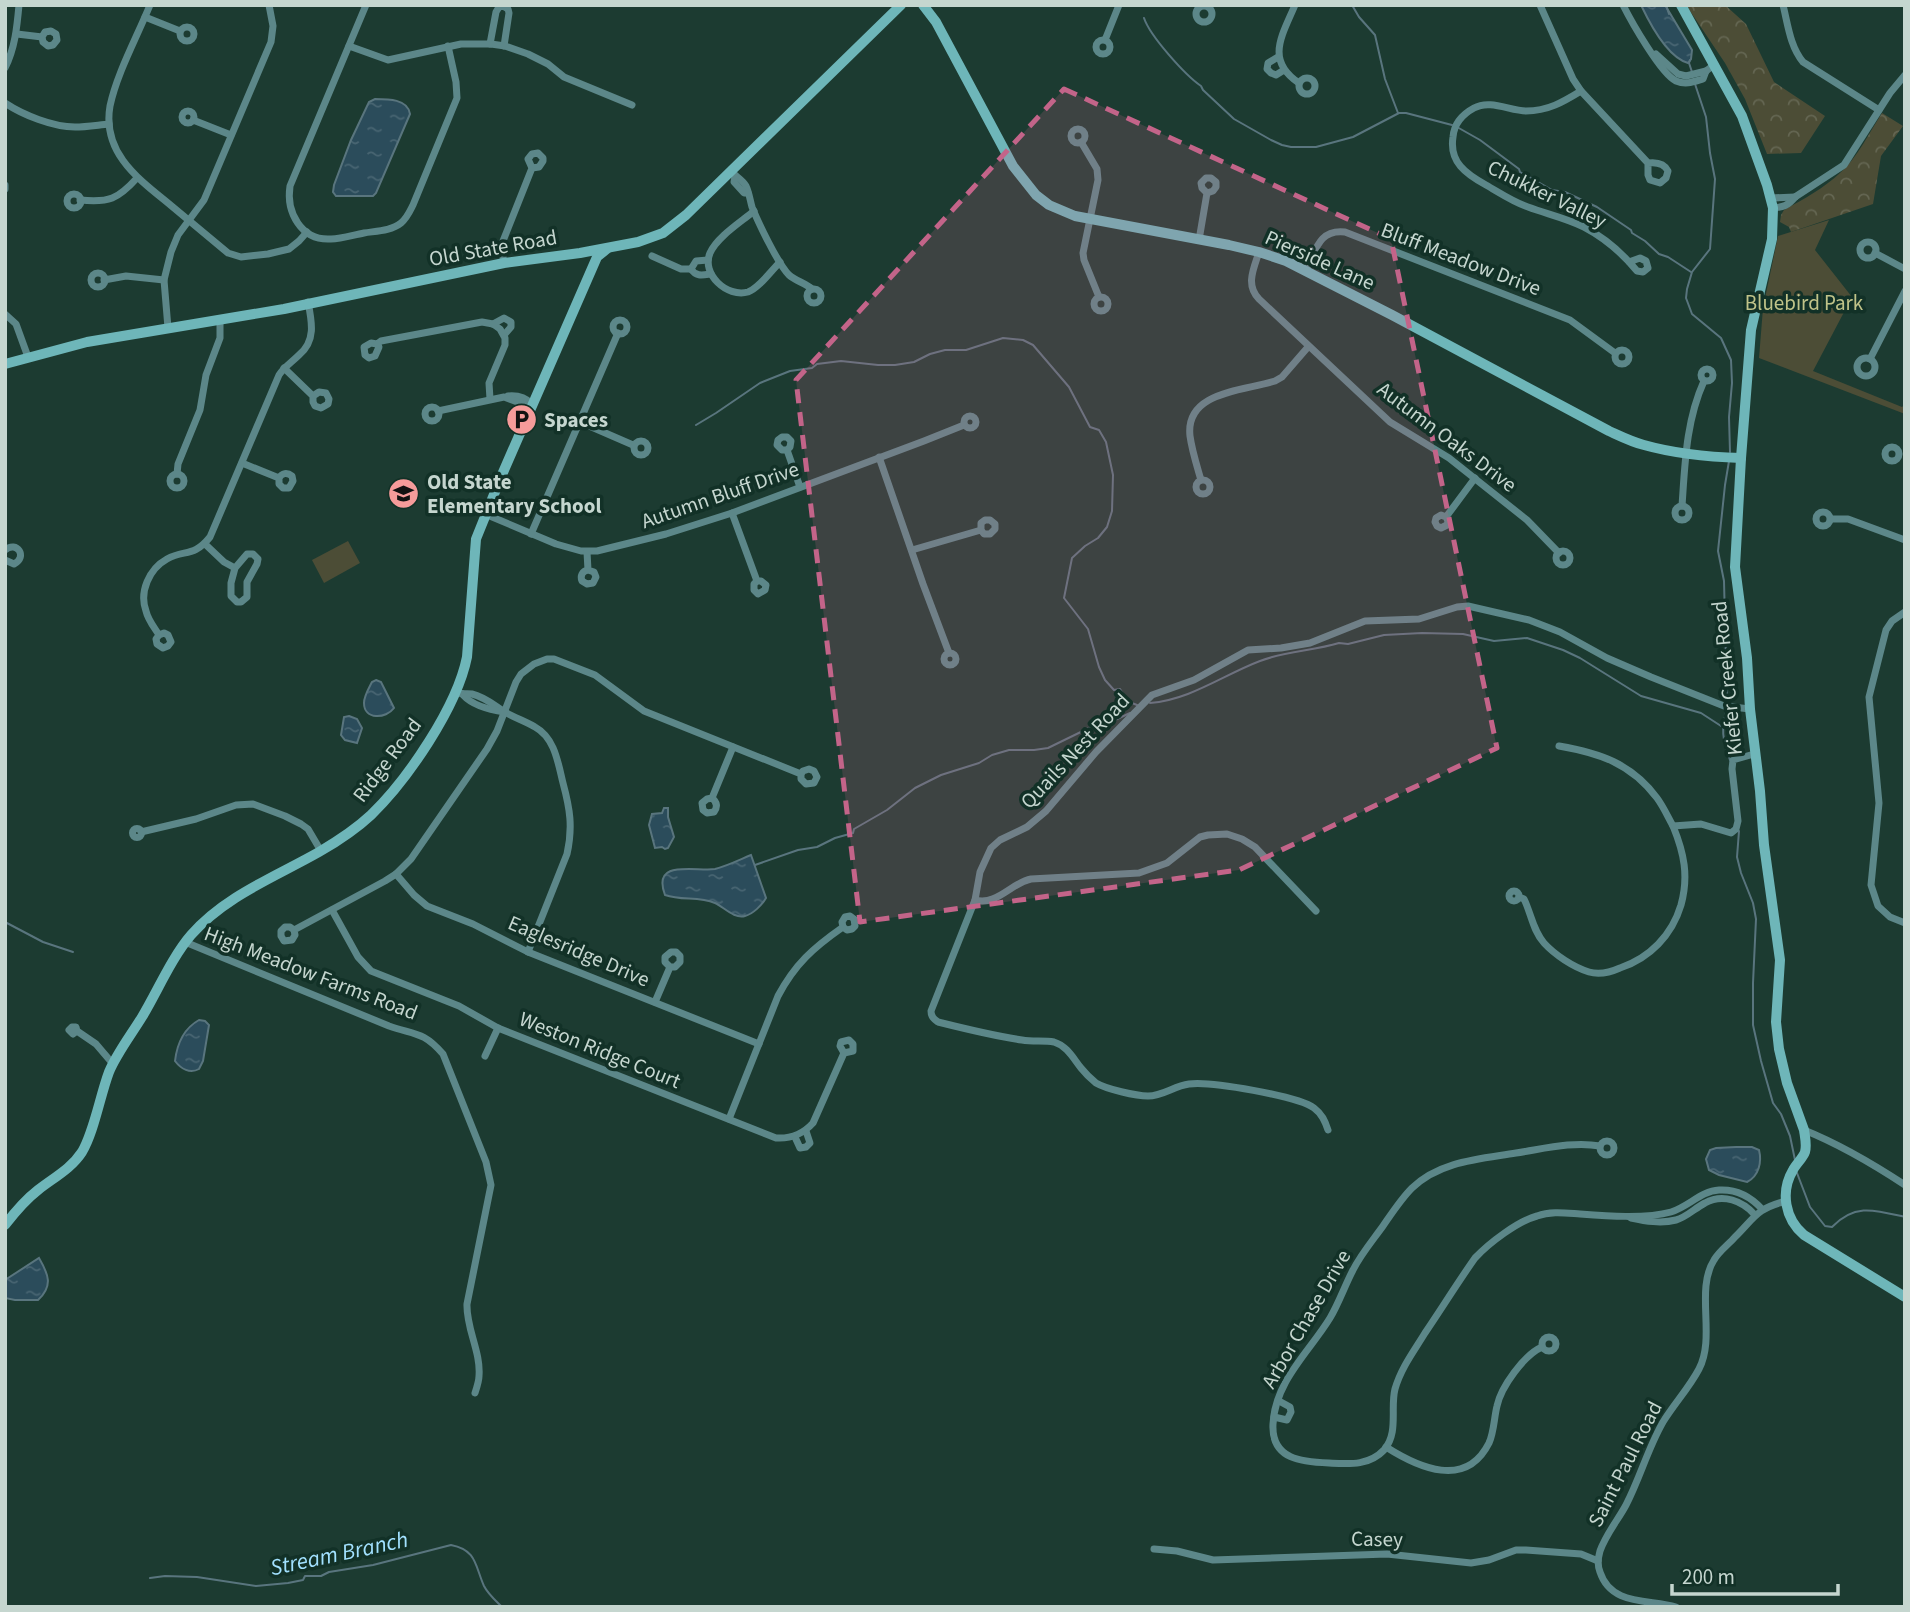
<svg xmlns="http://www.w3.org/2000/svg" width="1910" height="1612" viewBox="0 0 1910 1612" font-family="'Source Sans 3',sans-serif">
  <style>
    .forest { fill: url(#forest-crowns) }
    .park { fill: #4c4d36 }
    .water { fill: url(#water-ripples); stroke: #59757e; stroke-width: 2 }
    .lines { fill: none; stroke-linecap: round; stroke-linejoin: round }
    .stream { stroke: #59757e; stroke-width: 2 }
    .street { stroke: #5c8789; stroke-width: 7 }
    .secondary { stroke: #6eb6b9; stroke-width: 10 }
    .marked { fill: #c36489; fill-opacity: 0.2; stroke: #c36489; stroke-width: 5; stroke-dasharray: 14 9; stroke-linejoin: round }
    .labels { text-anchor: middle; stroke-width: 7; stroke-linejoin: round; paint-order: stroke }
    .street-label { font-size: 21px; fill: #c5d6cf; stroke: #123127 }
    .park-label { font-size: 21px; fill: #c0c389; stroke: #123127 }
    .poi-label { font-size: 21px; font-weight: bold; fill: #c5d6cf; stroke: #123127; text-anchor: start }
    .water-label { font-size: 23px; font-style: italic; fill: #a2e1ff; stroke: #123127 }
  </style>
  <defs>
    <pattern id="forest-crowns" width="20" height="18" patternUnits="userSpaceOnUse" patternTransform="scale(1.75)"><rect width="20" height="18" fill="#4c4d36"/><path d="M2 6a3 3 0 1 1 6 0M12 15a3 3 0 1 1 6 0" fill="none" stroke="#646652"/></pattern>
    <pattern id="water-ripples" width="26" height="14" patternUnits="userSpaceOnUse" patternTransform="scale(1.75)"><rect width="26" height="14" fill="#2b4c5b"/><path d="M2 4q2-2 4 0t4 0M15 11q2-2 4 0t4 0" fill="none" stroke="#486572"/></pattern>
  </defs>
  <rect width="100%" height="100%" fill="#1c3b31"/>
  <!-- forest -->
  <g class="forest">
    <path d="M1686 5H1725L1746 24 1774 82 1825 116 1801 153 1767 154 1745 99 1725 63Z"/>
    <path d="M1882 113 1903 126 1881 156 1873 204 1791 232 1789 227 1780 222 1781 215 1784 210C1804 199 1824 188 1840 173 1858 157 1869 133 1882 113Z"/>
  </g>
  <!-- park -->
  <g class="park">
    <path d="M1829 220 1815 250 1852 297 1813 371 1902 407 1905 404V414L1759 358 1763 308 1778 236Z"/>
    <path d="M348 541 360 563 324 583 312 560Z"/>
  </g>
  <!-- water -->
  <g class="water">
    <path d="M1641 5H1665L1692 50 1691 59 1688 63C1667 57 1650 24 1641 5Z"/>
    <path d="M375 99C388 99 408 99 410 114L376 193 373 196H336L333 192 334 185 351 140 369 102Z"/>
    <path d="M376 680 381 682 394 708C386 719 364 720 364 703 364 696 369 688 372 682Z"/>
    <path d="M349 716 357 719 362 728 357 743 345 740 341 735 344 717Z"/>
    <path d="M664 808H668V817L674 837 668 848 665 849 662 847 655 848 649 825 652 814 662 813Z"/>
    <path d="M751 855 766 898C762 905 753 914 745 916 734 919 724 907 715 903 698 896 682 901 665 895 651 858 697 872 715 869 727 866 739 860 751 855Z"/>
    <path d="M199 1020 205 1021 209 1025 203 1061 199 1069C190 1074 181 1069 175 1061 177 1044 183 1029 199 1020Z"/>
    <path d="M1736 1147H1752L1759 1150C1762 1162 1759 1176 1747 1182L1719 1175 1709 1170 1706 1159 1710 1150 1716 1148Z"/>
    <path d="M39 1258C49 1275 53 1286 38 1300H15L5 1298V1280Z"/>
  </g>
  <g class="lines">
    <!-- stream -->
    <g class="stream">
      <path d="M1352 5 1359 17 1375 35 1385 79 1398 113"/>
      <path d="M1666 5 1669 14"/>
      <path d="M1144 18C1150 36 1185 75 1201 86L1203 90 1234 119 1271 140 1282 145 1291 147H1316L1353 137 1399 113H1406L1452 125"/>
      <path d="M1690 60 1689 63 1692 72"/>
      <path d="M1695 84 1706 117 1710 153 1715 179 1710 249 1692 272 1687 289 1686 298 1692 314 1721 338 1731 360 1732 383 1729 417 1730 452"/>
      <path d="M1457 127 1480 140 1519 169 1520 172 1552 190 1565 192 1597 207 1631 230 1632 233 1645 241 1659 254 1668 257 1691 272"/>
      <path d="M696 425 716 413 760 383 790 371 812 368 817 364 841 361 878 365H895L914 362 930 354 945 350H966L1003 338 1023 340 1033 345 1069 387 1090 427 1099 430 1106 442 1113 475 1112 511 1107 527 1098 538 1085 546 1072 558 1064 598 1088 629 1099 667 1105 680 1114 690 1120 689 1123 694 1122 699 1137 705"/>
      <path d="M1727 702 1724 581 1718 551 1725 485 1729 461"/>
      <path d="M1150 703C1190 700 1223 675 1260 661 1285 651 1313 651 1339 643L1348 644 1384 635 1422 633 1463 634 1494 641 1527 638 1563 650 1580 658 1641 696 1701 713 1721 726"/>
      <path d="M1727 708C1721 731 1722 737 1730 760"/>
      <path d="M1739 831 1737 857 1741 873 1753 903 1756 919 1753 983V1025L1761 1061 1773 1103 1781 1114 1790 1136 1795 1160"/>
      <path d="M755 865 798 850 817 847 835 838 853 833 854 829 887 810 915 788 941 775 979 763 992 755 1009 750H1034L1048 748 1091 727 1115 720 1130 713"/>
      <path d="M5 922 43 942 73 952"/>
      <path d="M1797 1173 1810 1207 1825 1226 1832 1227C1855 1203 1875 1210 1905 1217"/>
      <path d="M150 1578 165 1576 197 1577 256 1586 288 1583 303 1580 305 1576H321L329 1572 373 1565 451 1545C477 1550 475 1566 484 1586 488 1594 495 1600 502 1607"/>
    </g>
    <!-- street -->
    <g class="street">
      <path d="M150 5C137 37 117 73 110 106 102 152 137 178 168 203 186 218 204 233 222 248L228 253 241 257 268 254 289 249 299 241 307 232"/>
      <path d="M366 5 290 186C286 212 301 241 331 239 342 239 353 235 364 233 376 231 391 231 401 223 407 218 410 211 413 205L457 98 456 82 448 46"/>
      <path d="M1295 5C1282 36 1265 60 1299 83"/>
      <path d="M1540 5 1573 79 1581 91 1648 163C1656 162 1664 163 1668 171L1666 178 1660 183 1650 180 1648 175V163"/>
      <path d="M1623 5C1631 21 1661 74 1676 81 1686 85 1693 82 1703 79L1706 71 1714 65"/>
      <path d="M1783 5C1788 25 1790 46 1803 62L1879 110"/>
      <circle cx="1204" cy="14" r="8"/>
      <path d="M145 17 180 31"/>
      <circle cx="187" cy="34" r="7"/>
      <path d="M17 34 42 37 45 32 51 31 56 34 57 40 53 45 48 46 43 42 42 37"/>
      <circle cx="1103" cy="47" r="7"/>
      <path d="M1105 40 1119 5"/>
      <path d="M490 44 496 12 499 7 503 6 508 9 509 13 504 46"/>
      <path d="M349 46 388 60 461 44H491L505 46 528 54 548 64 564 77 632 105"/>
      <path d="M1656 54 1678 74 1686 76 1706 71"/>
      <path d="M1278 57 1268 63 1267 69 1271 73 1276 75 1284 70"/>
      <path d="M5 68C15 48 17 27 19 5"/>
      <circle cx="1307" cy="86" r="8"/>
      <path d="M1581 91C1563 102 1548 111 1526 111 1510 111 1490 99 1474 108 1463 114 1454 124 1453 137 1449 162 1466 174 1486 185 1500 193 1513 202 1528 207 1547 214 1566 218 1584 227 1603 237 1623 254 1637 271L1643 272 1648 268 1646 261 1640 258 1629 262"/>
      <path d="M5 103C23 115 53 127 75 127 86 127 98 125 109 124"/>
      <circle cx="188" cy="117" r="6"/>
      <path d="M193 120 231 135"/>
      <circle cx="1078" cy="136" r="7"/>
      <path d="M1081 142 1097 169 1098 180 1083 253 1084 260 1099 297"/>
      <path d="M731 171C736 177 742 179 746 186 749 192 750 200 752 207 758 222 778 264 789 275 796 281 805 283 812 289"/>
      <path d="M735 176 734 182 744 193H748"/>
      <path d="M5 185V189"/>
      <circle cx="74" cy="201" r="7"/>
      <path d="M1771 198 1795 197"/>
      <path d="M80 200C109 203 118 199 137 178"/>
      <path d="M1773 208C1783 207 1788 206 1795 197L1844 165 1890 93 1905 75"/>
      <path d="M754 211C741 222 717 237 710 253 701 274 727 298 748 292 759 288 771 271 780 262"/>
      <path d="M1199 240 1207 193 1202 188 1201 183 1206 178H1211L1216 182V187L1213 191 1207 193"/>
      <circle cx="1868" cy="250" r="8"/>
      <path d="M1259 252C1254 268 1245 285 1259 299L1390 422 1449 458 1527 520 1559 553"/>
      <path d="M1875 253 1905 269"/>
      <path d="M652 256 681 269H691"/>
      <path d="M708 260 696 261 691 269C696 277 703 275 711 274"/>
      <path d="M504 263 501 246 532 168 539 167 543 161V158L538 153 532 154 528 159 532 168"/>
      <path d="M1306 270C1316 250 1319 229 1345 232L1570 320 1615 353"/>
      <circle cx="98" cy="280" r="7"/>
      <path d="M104 280 126 276 164 280"/>
      <circle cx="814" cy="296" r="7"/>
      <circle cx="1101" cy="304" r="7"/>
      <path d="M5 314 16 324 28 357"/>
      <circle cx="620" cy="327" r="7"/>
      <path d="M493 324 504 318 511 322V327L504 335"/>
      <path d="M168 328 164 280 171 252 178 235 204 200 271 42 273 26 269 5"/>
      <path d="M377 344 379 347 375 356 369 358 365 355 364 347 371 343 377 344 381 341 482 322 493 324 500 329 505 338V345L489 383 490 399"/>
      <circle cx="1622" cy="357" r="7"/>
      <circle cx="1866" cy="367" r="9"/>
      <path d="M1870 359 1905 291"/>
      <path d="M284 368 313 396V402L315 406 321 408 328 404 329 399 326 393 319 392 313 396"/>
      <circle cx="1707" cy="375" r="6"/>
      <path d="M508 396C518 395 525 397 532 404"/>
      <circle cx="432" cy="414" r="7"/>
      <path d="M438 411 504 397 523 404H533"/>
      <circle cx="970" cy="422" r="6"/>
      <path d="M580 422 633 445"/>
      <circle cx="641" cy="448" r="7"/>
      <circle cx="1892" cy="454" r="7"/>
      <path d="M787 450H782L777 445 778 440 782 437H787L791 441 790 447 787 450 800 487"/>
      <path d="M879 457 923 584 949 653"/>
      <path d="M242 463 279 478V484L283 488H289L293 481 292 476C287 472 282 473 279 478"/>
      <path d="M177 474 178 464 200 410 206 375 220 338V319"/>
      <circle cx="177" cy="481" r="7"/>
      <circle cx="1203" cy="487" r="7"/>
      <path d="M1201 480C1197 466 1192 451 1190 436 1185 391 1245 391 1275 381L1282 377 1308 347"/>
      <path d="M1682 506C1685 463 1686 421 1704 381"/>
      <circle cx="1682" cy="513" r="7"/>
      <circle cx="1823" cy="519" r="7"/>
      <path d="M732 513 757 581 754 584V590L758 594 765 590 766 585 761 581H757"/>
      <path d="M485 514 556 544 581 551H597L666 534 732 513 924 441 964 425"/>
      <path d="M1446 517 1448 521 1447 525 1441 528 1437 526 1435 522 1436 518 1441 515 1446 517 1475 478"/>
      <path d="M1831 519H1848L1905 540"/>
      <path d="M531 534 618 333"/>
      <path d="M205 544 224 562 235 568 231 583V596L237 602H241L247 597V582L257 564 258 559 253 554H247L235 568"/>
      <path d="M5 550C17 540 28 557 14 564L5 560"/>
      <path d="M912 550 981 530 984 534H990L995 529V524L990 520H985L981 523V530"/>
      <circle cx="1563" cy="558" r="7"/>
      <path d="M587 552 588 570C582 571 580 576 582 581L587 584 593 583 596 577 594 572 588 570"/>
      <path d="M1905 612 1892 621 1886 630 1869 697 1879 803 1871 885 1878 906 1890 917 1905 923"/>
      <path d="M159 635 164 633 168 635 171 642 168 646 163 648 157 644 156 639 159 635C154 627 148 620 146 611 139 592 149 569 167 559 185 549 193 558 210 537L279 375C284 367 292 362 299 355 316 341 312 322 308 302"/>
      <circle cx="950" cy="659" r="6"/>
      <path d="M456 692C462 695 466 693 472 694 485 697 495 706 505 712 515 718 525 721 535 727 555 738 558 763 563 783 570 809 573 827 567 854L528 952"/>
      <path d="M463 695C473 706 490 710 505 712"/>
      <path d="M1559 746C1599 753 1631 763 1657 798 1663 806 1668 817 1673 826"/>
      <path d="M712 798C717 802 718 807 714 812L707 813 703 810 702 803 707 799 712 798 733 747"/>
      <circle cx="137" cy="833" r="4.5"/>
      <path d="M141 832 196 819 236 805 253 804 285 816 301 824 308 829 321 851"/>
      <path d="M396 874 414 895 427 906 473 924 528 952 759 1044"/>
      <circle cx="1514" cy="896" r="5"/>
      <path d="M1519 897 1524 899C1531 913 1533 931 1544 943 1555 955 1573 967 1589 972 1599 975 1611 972 1620 968 1650 958 1672 935 1681 905 1689 876 1684 853 1673 826L1701 824 1731 833 1736 829 1738 821 1732 769 1733 760 1754 754"/>
      <path d="M975 900C997 906 1011 883 1031 879L1139 873 1167 863 1200 837 1208 835 1227 834 1242 839 1255 847 1316 911"/>
      <path d="M332 910 358 957 371 971 459 1006 498 1028 776 1138C791 1139 803 1134 813 1123L844 1053 853 1051V1044L849 1040 841 1042 840 1046 844 1053"/>
      <path d="M294 930 290 927H285L281 931V936L284 941 292 940 295 935 294 930 385 881 396 874 411 859 487 749 497 731 516 682 521 674 534 664 547 659H554L595 675 644 711 801 774V779L806 784 814 783 817 777 814 771 809 769 803 771 801 774"/>
      <path d="M185 942 389 1026C415 1035 423 1031 443 1054L486 1162 491 1185 467 1304C466 1328 481 1352 479 1376 479 1381 477 1387 475 1393"/>
      <path d="M655 1002 670 967H675L680 962V956L676 952H671L665 957V962L670 967"/>
      <path d="M77 1031 73 1034 69 1030 72 1027H76L77 1031 96 1044 113 1064"/>
      <path d="M485 1056 498 1028"/>
      <path d="M729 1119 778 996C795 964 813 948 843 927L847 930 852 929 855 926 854 919 850 916 845 917 842 922 843 927"/>
      <path d="M1328 1130C1325 1121 1322 1114 1314 1108 1298 1096 1210 1081 1189 1084 1174 1086 1163 1096 1148 1096 1136 1096 1106 1089 1096 1083 1091 1079 1085 1073 1081 1068 1073 1058 1067 1046 1054 1042 1044 1040 1033 1042 1022 1040 994 1036 966 1029 938 1022 934 1019 931 1017 931 1011L975 900 980 872 991 848 1000 840 1027 827 1046 811 1096 752 1152 695 1194 680 1248 650 1281 648 1310 643 1365 621 1419 619 1457 607 1468 606 1529 620 1560 632 1607 658 1651 677 1724 706 1750 709"/>
      <path d="M1804 1130C1839 1144 1873 1164 1905 1185"/>
      <path d="M795 1137 800 1148 806 1147 810 1143 806 1131"/>
      <circle cx="1607" cy="1148" r="7"/>
      <path d="M1600 1146C1573 1141 1543 1149 1516 1153 1480 1159 1440 1161 1412 1188 1401 1199 1392 1213 1383 1226 1373 1240 1361 1254 1353 1270 1345 1285 1339 1303 1330 1318 1310 1351 1275 1381 1273 1424 1271 1460 1303 1462 1329 1463 1349 1464 1369 1466 1384 1450 1399 1433 1390 1408 1395 1389 1401 1368 1414 1351 1425 1333 1442 1308 1458 1282 1475 1258 1489 1243 1518 1221 1537 1216 1551 1211 1565 1213 1580 1214 1606 1216 1646 1219 1671 1212 1688 1207 1701 1191 1719 1190 1736 1189 1751 1197 1762 1209"/>
      <path d="M1631 1218C1645 1221 1661 1224 1676 1220 1687 1217 1695 1208 1705 1203 1723 1193 1743 1201 1755 1215"/>
      <circle cx="1549" cy="1344" r="7"/>
      <path d="M1274 1417 1287 1420 1291 1412 1290 1407 1279 1401"/>
      <path d="M1386 1447C1419 1468 1466 1489 1489 1443 1494 1432 1494 1418 1497 1406 1501 1387 1524 1355 1542 1347"/>
      <path d="M1154 1549 1177 1551 1213 1560 1387 1554 1471 1563 1489 1560 1516 1550H1526L1581 1554 1598 1561"/>
      <path d="M1676 1607C1649 1599 1611 1606 1600 1572 1597 1565 1598 1558 1600 1551 1606 1534 1618 1520 1626 1505 1640 1478 1648 1448 1663 1422 1674 1404 1689 1388 1699 1369 1716 1337 1695 1290 1714 1260 1719 1251 1728 1245 1735 1237 1756 1216 1756 1209 1786 1201"/>
    </g>
    <!-- secondary -->
    <g class="secondary">
      <path d="M923 5 936 22 1013 166 1036 195 1049 205 1075 216 1229 245 1259 252 1286 261 1392 315 1609 431C1620 436 1632 442 1644 445 1676 454 1708 457 1741 458"/>
      <path d="M1681 5 1742 116 1767 185 1773 208 1772 239 1751 330 1741 458 1735 567 1747 658 1750 709 1760 791 1764 845 1780 960 1776 1022 1779 1049 1787 1083 1804 1130C1805 1137 1807 1145 1805 1152 1803 1158 1796 1164 1793 1170 1780 1192 1785 1219 1804 1235L1905 1297"/>
      <path d="M5 364 87 342 284 309 504 263 580 253 638 242 663 233 686 215 901 5"/>
      <path d="M5 1225C15 1212 25 1200 38 1190 53 1178 71 1169 82 1152 94 1132 100 1096 109 1072 117 1053 131 1035 142 1017 157 992 172 957 191 935 225 896 275 877 319 852 338 841 356 829 371 815 408 779 457 707 467 657L476 539 501 477 597 257 608 248"/>
    </g>
  </g>
  <!-- marked area -->
  <path class="marked" d="M1064 89 1391 239 1497 748 1239 870 860 922 796 380Z"/>
  <!-- icons -->
  <defs>
    <symbol id="parking-disc" viewBox="-11 -11 22 22"><circle r="9.5" fill="#f59b9a" stroke="#123127"/><path d="M-3.5-5.5H1a3.5 3.5 0 0 1 0 7H-1V5.5H-3.5ZM-1-3.4V-.6H.8a1.4 1.4 0 0 0 0-2.8Z" fill="#111"/></symbol>
    <symbol id="school-disc" viewBox="-11 -11 22 22"><circle r="9.5" fill="#f59b9a" stroke="#123127"/><path d="M0-5L7-2L0 1L-7-2ZM-4 1L0 2.5L4 1V4Q0 6-4 4Z" fill="#111"/></symbol>
  </defs>
  <g fill-rule="evenodd">
    <use href="#parking-disc" x="504" y="402" width="35" height="35"/>
    <use href="#school-disc" x="386" y="476" width="35" height="35"/>
  </g>
  <g class="labels">
    <!-- street labels -->
    <g class="street-label">
      <text transform="translate(1547 194) rotate(26)" y="7">Chukker Valley</text>
      <text transform="translate(493 248) rotate(-10)" y="7">Old State Road</text>
      <text transform="translate(1461 259) rotate(21)" y="7">Bluff Meadow Drive</text>
      <text transform="translate(1320 260) rotate(24)" y="7">Pierside Lane</text>
      <text transform="translate(1447 437) rotate(37)" y="7">Autumn Oaks Drive</text>
      <text transform="translate(720 495) rotate(-19)" y="7">Autumn Bluff Drive</text>
      <text transform="translate(1727 678) rotate(-96)" y="7">Kiefer Creek Road</text>
      <text transform="translate(1075 751) rotate(-47)" y="7">Quails Nest Road</text>
      <text transform="translate(387 760) rotate(-53)" y="7">Ridge Road</text>
      <text transform="translate(579 951) rotate(23)" y="7">Eaglesridge Drive</text>
      <text transform="translate(311 973) rotate(21)" y="7">High Meadow Farms Road</text>
      <text transform="translate(600 1050) rotate(22)" y="7">Weston Ridge Court</text>
      <text transform="translate(1306 1319) rotate(-60)" y="7">Arbor Chase Drive</text>
      <text transform="translate(1625 1464) rotate(-63)" y="7">Saint Paul Road</text>
      <text transform="translate(1377 1539) rotate(1)" y="7">Casey</text>
    </g>
    <!-- park labels -->
    <g class="park-label">
      <text x="1804" y="310">Bluebird Park</text>
    </g>
    <!-- poi labels -->
    <g class="poi-label">
      <text x="544" y="427">Spaces</text>
      <text x="427" y="489">Old State<tspan x="427" dy="24">Elementary School</tspan></text>
    </g>
    <!-- water labels -->
    <g class="water-label">
      <text transform="translate(339 1553) rotate(-12)" y="8">Stream Branch</text>
    </g>
  </g>
  <!-- border -->
  <rect width="1910" height="1612" fill="none" stroke="#c5d6cf" stroke-width="14"/>
  <!-- scale -->
  <path d="M1672 1584v10h166v-10" fill="none" stroke="#c5d6cf" stroke-width="3.5"/>
  <text x="1682" y="1584" font-size="21" fill="#c5d6cf" stroke="#123127" stroke-width="5" paint-order="stroke">200 m</text>
</svg>
